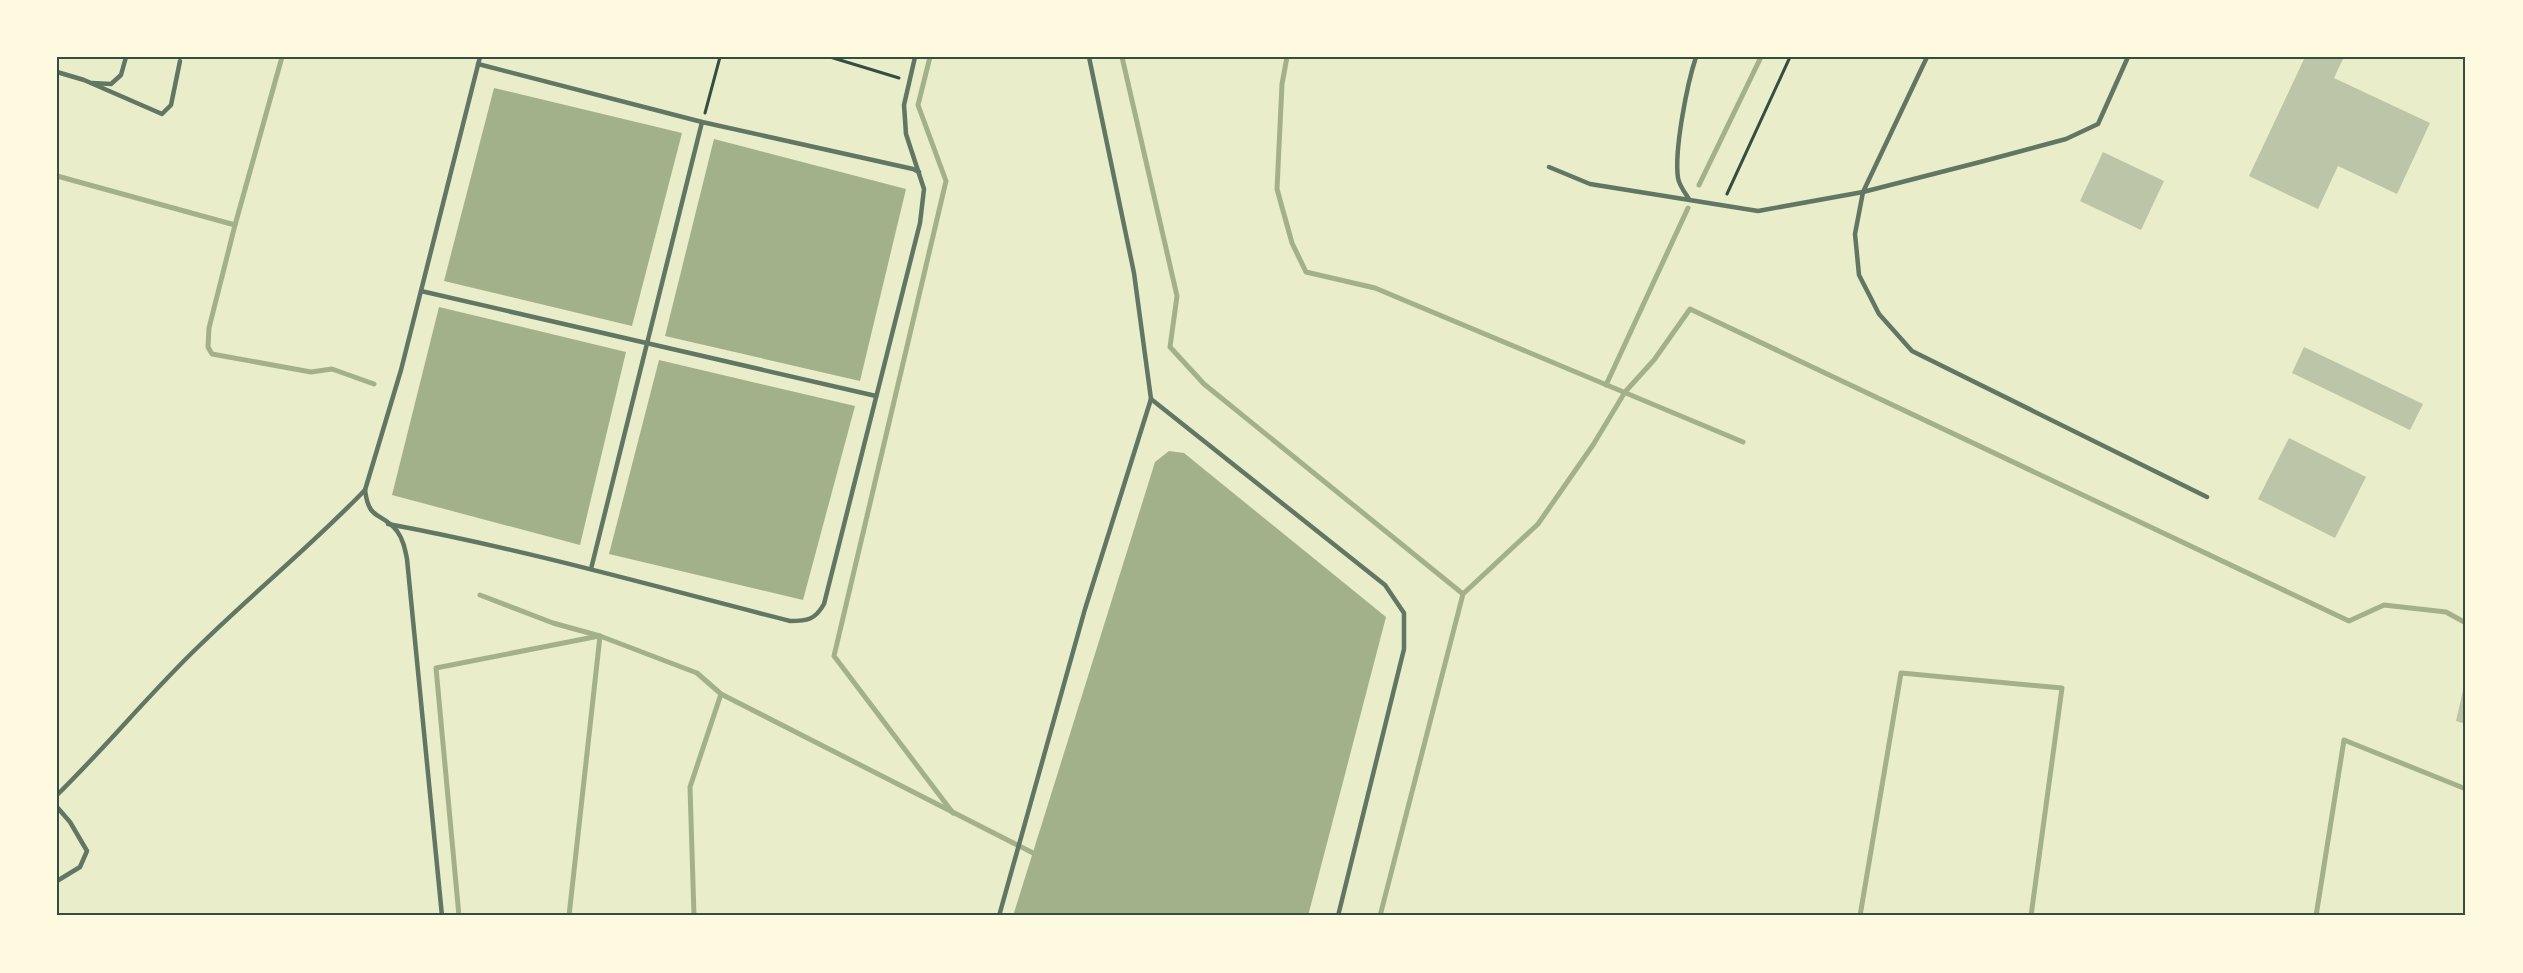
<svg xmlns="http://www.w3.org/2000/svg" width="2523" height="973" viewBox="0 0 2523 973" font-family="'Alegreya Sans',sans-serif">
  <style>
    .water { fill: #a3b18a }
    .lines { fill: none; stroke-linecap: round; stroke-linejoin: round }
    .stream { stroke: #a3b18a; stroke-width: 5 }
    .building { fill: #bcc5a7 }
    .path { stroke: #344e41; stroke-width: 3 }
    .service { stroke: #617663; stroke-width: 4.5 }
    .neatline { fill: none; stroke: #344e41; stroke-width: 2 }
  </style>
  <rect width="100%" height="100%" fill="#e9edc9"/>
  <!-- water -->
  <g class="water">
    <path d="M494 88 682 133 632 326 444 281Z"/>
    <path d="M714 139 906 189 860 381 665 336Z"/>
    <path d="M439 307 626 352 580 545 392 495Z"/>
    <path d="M659 360 855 406 803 600 609 554Z"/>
    <path d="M1169 451 1184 453 1386 617 1308 916H1013L1155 462Z"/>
  </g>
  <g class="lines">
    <!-- stream -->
    <g class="stream">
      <path d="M282 57 235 225 209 328 208 347 212 354 311 372 332 369 374 384"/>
      <path d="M930 57 918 105 946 181 834 656 953 813"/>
      <path d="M1122 57 1177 296 1170 347 1204 384 1463 594"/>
      <path d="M1287 57 1282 84 1277 189 1292 243 1306 272 1375 288 1743 442"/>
      <path d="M57 176 235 225"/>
      <path d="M1699 185 1761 57"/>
      <path d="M1606 385 1688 208"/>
      <path d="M480 595 553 623 600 636 697 673 721 694 1037 855"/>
      <path d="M459 916 436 668 599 636"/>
      <path d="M569 916 600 636"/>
      <path d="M694 916 690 787 721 694"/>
      <path d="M1380 916 1463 594 1538 524 1593 445 1625 392 1654 360 1690 309 2349 621 2384 605 2446 612 2466 623"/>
      <path d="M1860 916 1901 673 2062 688 2031 916"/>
      <path d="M2316 916 2344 740 2466 789"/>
    </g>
  </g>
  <!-- building -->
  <g class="building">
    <path d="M2305 57H2344L2334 78 2430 123 2397 194 2338 166 2318 209 2249 176Z"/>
    <path d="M2103 152 2164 181 2141 230 2080 201Z"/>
    <path d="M2304 347 2423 404 2410 430 2292 373Z"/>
    <path d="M2289 438 2366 477 2335 538 2258 499Z"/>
    <path d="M2464 686H2466V724L2456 721Z"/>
  </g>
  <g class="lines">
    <!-- path -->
    <g class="path">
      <path d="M830 57 899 78"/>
      <path d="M705 113 720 57"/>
      <path d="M1727 194 1790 57"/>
    </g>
    <!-- service -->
    <g class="service">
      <path d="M1927 57 1863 192 1855 234 1859 275 1879 314 1912 351 2207 497"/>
      <path d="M478 64 702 122 913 169 919 172"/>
      <path d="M57 72 84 80 162 114 171 105 180 61"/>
      <path d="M92 83 111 84 121 75 126 57"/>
      <path d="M1549 167 1590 184 1758 211 1863 192 1984 161 2066 139 2098 124 2128 57"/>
      <path d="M1689 199C1685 193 1679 185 1678 178 1674 151 1687 84 1696 57"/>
      <path d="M421 291 876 396"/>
      <path d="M1151 399 1385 585 1404 613V649L1338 916"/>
      <path d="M388 524C523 549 657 587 790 621 807 621 815 620 824 604L920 223 924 189 906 134 904 105 915 57"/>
      <path d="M591 569 702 122"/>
      <path d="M57 795C106 747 149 694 199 646 253 593 312 545 365 490"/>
      <path d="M57 807 70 822 87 851 80 867 57 881"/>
      <path d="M442 916 407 559C405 549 403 539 397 531 381 511 369 522 365 490L401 370 480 57"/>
      <path d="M999 916 1085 609 1151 399 1134 273 1089 57"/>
    </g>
  </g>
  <!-- border -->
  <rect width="2523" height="973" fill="none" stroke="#fefae0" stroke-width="117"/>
  <rect x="58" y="58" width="2406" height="856" class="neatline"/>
</svg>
